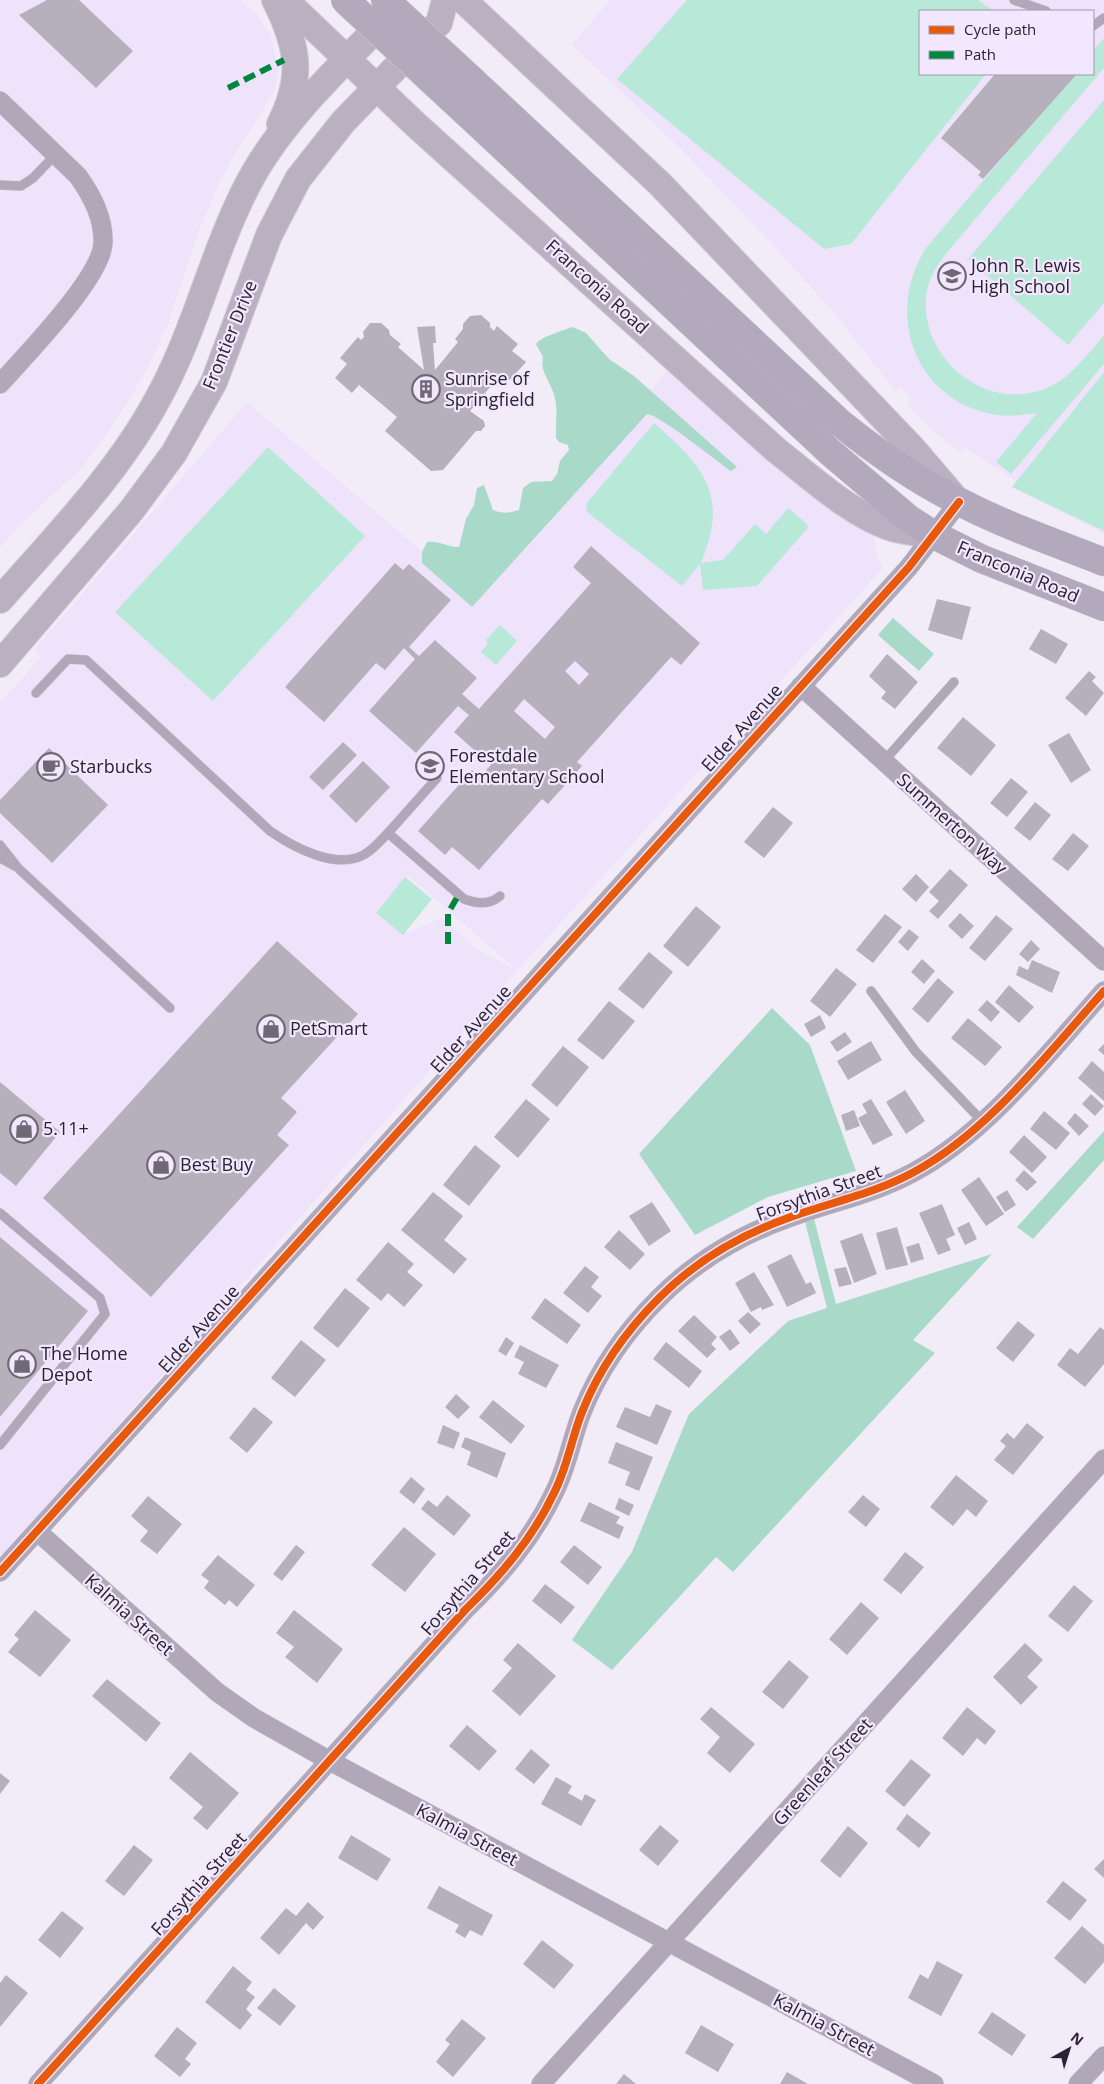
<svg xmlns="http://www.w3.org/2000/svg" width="1104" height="2084" viewBox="0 0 1104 2084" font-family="'Open Sans',sans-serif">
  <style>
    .built { fill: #efe3fc; fill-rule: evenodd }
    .green { fill: #b8e8d7 }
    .forest { fill: #a9d9c9 }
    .building { fill: #b5b0bb; fill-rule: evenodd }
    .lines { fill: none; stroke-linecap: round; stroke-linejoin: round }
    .service-casing { stroke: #cec9d4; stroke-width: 10 }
    .minor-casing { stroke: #cec9d4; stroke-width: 20 }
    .secondary-casing { stroke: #cec9d4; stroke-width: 28 }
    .primary-casing { stroke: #cec9d4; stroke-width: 29 }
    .service { stroke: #b0a8b8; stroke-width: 9 }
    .minor { stroke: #b0a8b8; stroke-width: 19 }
    .secondary { stroke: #bab0c2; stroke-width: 26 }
    .primary { stroke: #b2a9bd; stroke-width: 28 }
    .primary-bridge-casing { stroke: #cec9d4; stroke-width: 29; stroke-linecap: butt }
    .primary-bridge { stroke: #b2a9bd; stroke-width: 28 }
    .quiet { stroke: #00873e; stroke-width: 6; stroke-dasharray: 12 6; stroke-linecap: butt }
    .cycleway-casing { stroke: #f2e7fe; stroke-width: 11 }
    .cycleway { stroke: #e8590c; stroke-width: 8 }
    .labels { text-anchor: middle; stroke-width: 4.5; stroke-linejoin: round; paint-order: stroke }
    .poi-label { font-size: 18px; fill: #28232e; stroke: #f2e7fe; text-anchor: start }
    .street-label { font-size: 18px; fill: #28232e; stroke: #f2e7fe }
  </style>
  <rect width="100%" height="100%" fill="#f2ecf9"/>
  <!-- built -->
  <g class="built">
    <path d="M0 0H241L257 15 270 34 279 71 273 94 236 152 219 183 198 233 169 321 148 368 122 411 83 467 20 525 0 548Z"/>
    <path d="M610 0H1104V534L1012 487 1016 481 964 447 959 452 932 430 906 403 911 398 901 387 895 391 835 314 771 243 683 151 572 45ZM920 11H1093V74H920Z"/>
    <path d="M668 370 873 530 878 558 883 568 517 971 0 1559V703L41 657 34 650 247 402 472 594ZM408 875 515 969 479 951 442 918 403 934 376 912Z"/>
  </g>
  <!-- green -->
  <g class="green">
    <path d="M687 0H978L994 11H920V74H986L851 244 824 249 617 79Z"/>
    <path d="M1104 38V68L949 250C940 261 932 272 928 286 912 355 988 419 1053 385 1074 374 1089 352 1104 335V364L1011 474 996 462 1037 413C1025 414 1012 417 999 415 916 404 883 315 926 248L1074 74H1093V51Z"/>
    <path d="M1104 100V303L1068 345 968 259Z"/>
    <path d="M1104 372V531L1012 487Z"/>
    <path d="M654 423C705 468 729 495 701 563L723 560 755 524 766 534 788 508 807 524 808 528 757 586 703 590 700 564 682 586 587 512 586 504Z"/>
    <path d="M268 447 365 536 213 701 115 612Z"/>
    <path d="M500 625 517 641 496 665 481 652 488 643 486 640Z"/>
    <path d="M405 877 432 899 403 935 376 913Z"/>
  </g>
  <!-- forest -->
  <g class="forest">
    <path d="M573 327 586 333 609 359 634 376 737 467 731 471C716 461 660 415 647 414L472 607 422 563V552L427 542C438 540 448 547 459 547L466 519 474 505 477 488 484 485 493 510C503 514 509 513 519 510L523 488 531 482 552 481 557 474 560 461 569 450 568 445 559 442 556 438C555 419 560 406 551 387 547 377 540 369 543 357L536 344C540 337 564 330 573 327Z"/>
    <path d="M893 618 934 654 919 671 878 635Z"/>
    <path d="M772 1008 810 1045 856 1171 768 1197 695 1235 639 1154Z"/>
    <path d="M1104 1131V1160L1033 1239 1017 1227Z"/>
    <path d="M814 1219 836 1304 992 1254 913 1340 935 1353 733 1572 716 1557 612 1670 572 1640 632 1552 689 1414 788 1321 827 1308 805 1222Z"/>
  </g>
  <!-- building -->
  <g class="building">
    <path d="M47 0H79L133 51 96 88 19 15Z"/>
    <path d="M995 74H1077L983 179 978 175 981 172 941 138Z"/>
    <path d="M481 315 490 323V327L494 331 497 326 518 344 512 351 526 362 510 380 502 373 470 411 484 421 485 426 481 431H476L443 470 431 471 385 431 397 417 359 385 352 393 335 378 347 364 340 358 358 337 361 340 364 337 363 332 370 323H381L389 330 390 335 401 344 398 347 424 370 417 327 435 326 436 343H433L435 370 458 342 455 339 463 329V324L470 316Z"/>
    <path d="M591 546 700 643 681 665 671 657 577 762 582 766 548 804 542 799 479 870 452 847 445 855 418 831 472 770 489 785 495 778 486 770 491 765 454 732 469 715 458 706 416 753 369 711 415 659 404 648 385 670 376 663 324 722 285 687 395 563 403 570 409 564 451 600 409 647 419 656 435 640 477 678 462 694 479 709 591 583 573 567ZM575 661 589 674 579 685 565 671ZM524 699 555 727 545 739 514 711Z"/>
    <path d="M937 599 971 607 962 640 928 630Z"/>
    <path d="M1041 629 1068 644 1056 664 1029 649Z"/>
    <path d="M887 654 918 682 895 709 881 698 886 692 869 676Z"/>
    <path d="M1089 671 1096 677 1092 681 1104 693 1086 716 1065 698Z"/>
    <path d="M963 717 996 745 971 776 937 748Z"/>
    <path d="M1069 733 1091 770 1071 783 1048 745Z"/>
    <path d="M343 742 357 755 323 790 309 777Z"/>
    <path d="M49 748 108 805 52 863 0 813V800Z"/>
    <path d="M363 761 390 787 356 823 329 796Z"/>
    <path d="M1011 778 1028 792 1007 817 990 803Z"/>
    <path d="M1035 802 1051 815 1030 841 1014 828Z"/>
    <path d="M773 807 793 823 764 858 744 842Z"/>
    <path d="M1073 833 1089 846 1068 871 1052 859Z"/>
    <path d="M950 869 968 885 938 919 929 911 939 901 929 892Z"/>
    <path d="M916 874 929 887 916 902 902 889Z"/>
    <path d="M696 906 721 927 688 967 663 946Z"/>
    <path d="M960 913 974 926 962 939 948 926Z"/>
    <path d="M885 914 902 927 873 963 856 950Z"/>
    <path d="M996 915 1013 929 985 961 969 948Z"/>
    <path d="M909 929 919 937 908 951 898 942Z"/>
    <path d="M1031 940 1040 949 1028 962 1019 954Z"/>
    <path d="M277 941 358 1014 281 1098 297 1112 277 1135 289 1145 151 1297 43 1198Z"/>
    <path d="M649 952 673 972 643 1009 618 989Z"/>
    <path d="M922 959 935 971 924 984 911 972Z"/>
    <path d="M1032 960 1060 972 1052 993 1016 975 1019 966 1028 970Z"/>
    <path d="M836 968 857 984 830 1017 810 1001Z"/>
    <path d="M938 978 954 992 928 1023 912 1009Z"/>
    <path d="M1009 985 1034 1007 1019 1023 995 1002Z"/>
    <path d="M987 1000 1000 1012 991 1022 978 1010Z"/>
    <path d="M609 1001 635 1021 603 1060 577 1040Z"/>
    <path d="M820 1015 826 1028 811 1037 804 1024Z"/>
    <path d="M968 1018 1002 1047 985 1066 951 1038Z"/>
    <path d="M845 1032 852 1042 837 1052 830 1042Z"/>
    <path d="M871 1041 882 1060 848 1080 837 1061Z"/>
    <path d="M1104 1044V1055L1098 1050Z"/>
    <path d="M563 1046 589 1067 557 1107 531 1085Z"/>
    <path d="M1092 1061 1104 1072V1101L1078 1078Z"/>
    <path d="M0 1082 60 1132 16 1186 0 1173Z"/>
    <path d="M905 1090 925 1121 906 1134 886 1102Z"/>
    <path d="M1091 1094 1104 1106 1095 1116 1082 1104Z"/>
    <path d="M526 1099 550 1119 518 1158 494 1137Z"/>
    <path d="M871 1099 893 1135 873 1145 858 1118 867 1113 862 1104Z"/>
    <path d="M854 1110 860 1126 846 1131 841 1115Z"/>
    <path d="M1044 1111 1070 1133 1056 1150 1030 1129Z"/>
    <path d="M1075 1113 1089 1126 1079 1136 1067 1123Z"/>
    <path d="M1024 1135 1047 1157 1032 1173 1009 1152Z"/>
    <path d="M475 1145 501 1166 469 1206 443 1185Z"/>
    <path d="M1024 1170 1037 1182 1027 1191 1015 1180Z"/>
    <path d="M979 1177 1004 1214 986 1226 961 1190Z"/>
    <path d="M1007 1190 1016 1205 1005 1212 996 1197Z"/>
    <path d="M433 1192 463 1216 444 1240 467 1259 454 1274 401 1230Z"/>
    <path d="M652 1202 671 1231 649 1246 629 1216Z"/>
    <path d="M942 1204 955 1235 946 1239 951 1250 938 1255 919 1213Z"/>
    <path d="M969 1222 977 1239 965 1245 957 1228Z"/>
    <path d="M897 1227 908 1265 886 1270 876 1233Z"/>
    <path d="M619 1230 645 1254 630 1270 604 1247Z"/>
    <path d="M862 1233 877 1274 854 1283 840 1241Z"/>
    <path d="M0 1237 88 1311 0 1417Z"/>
    <path d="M388 1242 414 1264 407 1272 423 1285 404 1307 388 1293 381 1301 356 1280Z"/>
    <path d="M919 1243 924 1259 911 1263 906 1247Z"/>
    <path d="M791 1254 806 1284 811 1282 816 1293 787 1307 767 1266Z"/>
    <path d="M585 1266 599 1277 591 1287 602 1296 588 1313 563 1293Z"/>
    <path d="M846 1267 852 1284 839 1287 834 1269Z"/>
    <path d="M754 1272 774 1305 762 1310 761 1307 751 1312 735 1283Z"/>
    <path d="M345 1288 370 1308 338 1348 313 1328Z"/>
    <path d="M545 1298 581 1325 567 1344 531 1318Z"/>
    <path d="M748 1312 761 1324 750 1334 738 1321Z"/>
    <path d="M694 1315 717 1337 711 1344 716 1349 707 1358 678 1331Z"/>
    <path d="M1018 1321 1035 1335 1013 1362 996 1348Z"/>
    <path d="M1100 1327 1104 1330V1364L1085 1387 1057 1365 1070 1348 1078 1354Z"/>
    <path d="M730 1329 740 1343 730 1351 719 1337Z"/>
    <path d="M506 1337 514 1343 506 1356 498 1351Z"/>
    <path d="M301 1340 326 1360 295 1397 271 1378Z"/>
    <path d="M666 1342 702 1371 689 1388 653 1359Z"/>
    <path d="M520 1345 559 1365 546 1388 518 1374 524 1362 514 1357Z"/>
    <path d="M456 1394 470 1407 458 1419 445 1407Z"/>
    <path d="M493 1400 525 1426 511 1444 479 1417Z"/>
    <path d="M656 1404 672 1411 657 1445 616 1427 625 1407 650 1417Z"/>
    <path d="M254 1407 273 1422 247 1453 229 1438Z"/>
    <path d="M1027 1423 1044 1437 1013 1475 994 1460 1006 1446 1000 1441 1007 1433 1014 1439Z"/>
    <path d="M443 1425 460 1433 454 1449 437 1443Z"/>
    <path d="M465 1437 506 1453 497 1478 467 1465 471 1452 461 1447Z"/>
    <path d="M616 1442 653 1457 639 1491 625 1485 630 1472 608 1463Z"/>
    <path d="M956 1475 988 1501 976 1517 967 1509 953 1526 930 1507Z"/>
    <path d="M411 1477 425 1489 414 1504 399 1492Z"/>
    <path d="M447 1495 471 1515 454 1536 421 1509 428 1500 437 1507Z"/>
    <path d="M863 1495 880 1509 866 1527 848 1512Z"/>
    <path d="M148 1496 182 1524 157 1554 140 1541 148 1531 131 1516Z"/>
    <path d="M619 1498 634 1505 629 1516 615 1509Z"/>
    <path d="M589 1502 620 1517 616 1523 624 1527 619 1539 580 1521Z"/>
    <path d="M404 1527 436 1554 405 1592 371 1565Z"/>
    <path d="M296 1545 305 1552 282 1581 273 1574Z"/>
    <path d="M574 1545 602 1567 588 1585 560 1562Z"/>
    <path d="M905 1552 924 1567 901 1594 883 1580Z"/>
    <path d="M218 1555 255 1585 237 1607 229 1600 225 1605 204 1588 209 1581 201 1575Z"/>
    <path d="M545 1584 575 1607 561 1624 532 1601Z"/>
    <path d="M1074 1585 1093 1601 1068 1632 1048 1616Z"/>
    <path d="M861 1602 879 1618 847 1655 829 1639Z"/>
    <path d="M35 1610 71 1640 40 1677 8 1652 19 1639 14 1635Z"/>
    <path d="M294 1610 343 1649 317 1683 285 1657 294 1647 276 1633Z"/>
    <path d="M518 1643 556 1676 520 1716 492 1691 512 1668 503 1660Z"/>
    <path d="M1025 1643 1043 1660 1027 1677 1038 1687 1021 1705 993 1677Z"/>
    <path d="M789 1660 809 1677 783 1709 762 1692Z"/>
    <path d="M107 1679 161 1723 146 1742 92 1696Z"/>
    <path d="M711 1707 755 1744 730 1773 707 1753 720 1737 700 1719Z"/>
    <path d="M967 1707 996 1731 985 1745 977 1738 963 1756 942 1738Z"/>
    <path d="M467 1725 497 1751 479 1771 449 1746Z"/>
    <path d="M531 1749 550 1765 534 1784 515 1769Z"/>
    <path d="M190 1752 239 1793 207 1830 193 1818 203 1807 169 1778Z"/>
    <path d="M911 1759 931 1775 904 1807 885 1791Z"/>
    <path d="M0 1773 10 1781 0 1794Z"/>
    <path d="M556 1777 572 1786 568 1793 582 1801 585 1794 596 1800 581 1826 541 1804Z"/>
    <path d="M907 1814 931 1833 919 1848 896 1829Z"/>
    <path d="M660 1825 679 1841 658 1866 639 1850Z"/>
    <path d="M848 1826 868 1843 840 1878 820 1861Z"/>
    <path d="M351 1835 391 1859 377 1881 338 1858Z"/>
    <path d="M134 1845 153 1860 124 1896 105 1881Z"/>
    <path d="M1104 1859V1878L1094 1869Z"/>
    <path d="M1063 1881 1087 1900 1070 1921 1046 1902Z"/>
    <path d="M439 1886 493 1915 482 1936 470 1930 465 1938 455 1932 459 1925 427 1908Z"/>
    <path d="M308 1902 324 1917 313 1930 306 1923 279 1955 260 1938 286 1908 296 1916Z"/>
    <path d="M62 1911 84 1928 60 1958 38 1940Z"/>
    <path d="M1082 1926 1104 1945V1962L1085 1984 1054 1958Z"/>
    <path d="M542 1940 574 1965 554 1989 523 1964Z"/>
    <path d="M937 1961 963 1975 941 2016 908 1998 920 1974 928 1979Z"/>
    <path d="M233 1966 252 1982 246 1990 255 1997 246 2009 252 2015 240 2030 205 2002Z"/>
    <path d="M6 1975 28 1993 0 2027V1983Z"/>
    <path d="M274 1988 296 2006 280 2026 257 2008Z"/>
    <path d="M992 2012 1026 2035 1012 2056 978 2033Z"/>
    <path d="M462 2019 486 2038 453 2077 436 2062 450 2044 445 2040Z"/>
    <path d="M701 2025 734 2044 718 2072 685 2053Z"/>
    <path d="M177 2027 197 2043 185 2059 191 2064 180 2077 154 2056Z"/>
    <path d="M787 2072 808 2084H780Z"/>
    <path d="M624 2074 636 2084H616Z"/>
  </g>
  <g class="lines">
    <defs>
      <g id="service">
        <path d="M1014 0 1046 11"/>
        <path d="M1093 26 1104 18"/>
        <path d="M0 185 21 186 33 178 56 154"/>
        <path d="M36 693 68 659 86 660 270 831C293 847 337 871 365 854 374 849 381 840 388 833"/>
        <path d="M884 761 954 682"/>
        <path d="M437 778 388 833 464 899C477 904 490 905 500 896"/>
        <path d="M0 845 19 869 170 1008"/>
        <path d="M0 858 15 866"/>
        <path d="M871 991 916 1052 983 1122"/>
        <path d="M0 1213 100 1298 105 1314 0 1445"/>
      </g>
      <g id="minor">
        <path d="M0 101 78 176C92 196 104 218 103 243 102 277 25 356 0 384"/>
        <path d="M801 686 1104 961"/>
        <path d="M37 1531 217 1692 254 1718 330 1761 934 2084"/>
        <path d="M0 1572 909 567 959 502"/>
        <path d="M38 2084 466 1609C501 1575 532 1539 553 1495 567 1469 571 1440 582 1412 599 1369 627 1330 659 1298 695 1262 740 1235 788 1218 831 1202 874 1194 914 1172 988 1132 1048 1053 1104 991"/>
        <path d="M541 2084 1104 1459"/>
        <path d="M1078 2084 1104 2056"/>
      </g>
      <g id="secondary">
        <path d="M275 0C298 46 304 77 280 124"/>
        <path d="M285 0 415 124 776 450C811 477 852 516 895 529 907 532 921 533 934 535"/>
        <path d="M463 0 660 184 914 450 955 498"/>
        <path d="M0 600C55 537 116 475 156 402 195 333 211 256 247 186 280 121 342 65 392 13"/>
        <path d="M0 664 131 511 174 453 214 382 269 235 298 179 343 122 439 23 445 0"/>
      </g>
      <g id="primary">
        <path d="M476 84 839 422C877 453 916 480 960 502 1006 526 1056 543 1104 562"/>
        <path d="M457 104 831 453 909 519 934 535 982 559 1104 607"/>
      </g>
    </defs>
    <!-- service casing -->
    <use href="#service" class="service-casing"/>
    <!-- minor casing -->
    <use href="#minor" class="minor-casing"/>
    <!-- secondary casing -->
    <use href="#secondary" class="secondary-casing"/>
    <!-- primary casing -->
    <use href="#primary" class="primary-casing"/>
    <!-- service -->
    <use href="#service" class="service"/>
    <!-- minor -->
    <use href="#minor" class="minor"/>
    <!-- secondary -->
    <use href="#secondary" class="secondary"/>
    <!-- primary -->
    <use href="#primary" class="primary"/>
    <defs>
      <g id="primary-bridge">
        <path d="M345 0 457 104"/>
        <path d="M385 0 476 84"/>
      </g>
    </defs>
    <!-- primary-bridge casing -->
    <use href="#primary-bridge" class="primary-bridge-casing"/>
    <!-- primary-bridge -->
    <use href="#primary-bridge" class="primary-bridge"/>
    <!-- quiet -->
    <g class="quiet">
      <path d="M228 88 284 60"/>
      <path d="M448 944V913L458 896"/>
    </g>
    <defs>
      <g id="cycleway">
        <path d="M0 1572 909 567 959 502"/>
        <path d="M38 2084 466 1609C501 1575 532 1539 553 1495 567 1469 571 1440 582 1412 599 1369 627 1330 659 1298 695 1262 740 1235 788 1218 831 1202 874 1194 914 1172 988 1132 1048 1053 1104 991"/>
      </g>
    </defs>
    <!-- cycleway casing -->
    <use href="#cycleway" class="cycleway-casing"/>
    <!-- cycleway -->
    <use href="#cycleway" class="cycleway"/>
  </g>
  <!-- icons -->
  <defs>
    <symbol id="school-ring" viewBox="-11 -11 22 22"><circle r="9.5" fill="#f2e7fe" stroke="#6f6975" stroke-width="1.5"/><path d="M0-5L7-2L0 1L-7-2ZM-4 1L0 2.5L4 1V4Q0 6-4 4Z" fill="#6f6975"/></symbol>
    <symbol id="building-ring" viewBox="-11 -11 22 22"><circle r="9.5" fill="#f2e7fe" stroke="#6f6975" stroke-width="1.5"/><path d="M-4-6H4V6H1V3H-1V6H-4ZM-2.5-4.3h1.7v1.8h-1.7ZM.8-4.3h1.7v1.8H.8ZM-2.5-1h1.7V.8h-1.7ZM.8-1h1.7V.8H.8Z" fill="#6f6975"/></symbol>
    <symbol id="cafe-ring" viewBox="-11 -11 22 22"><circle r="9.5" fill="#f2e7fe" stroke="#6f6975" stroke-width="1.5"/><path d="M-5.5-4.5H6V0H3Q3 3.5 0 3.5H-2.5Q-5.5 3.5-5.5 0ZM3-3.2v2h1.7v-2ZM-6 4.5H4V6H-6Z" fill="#6f6975"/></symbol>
    <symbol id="shop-ring" viewBox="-11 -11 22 22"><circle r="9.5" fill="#f2e7fe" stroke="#6f6975" stroke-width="1.5"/><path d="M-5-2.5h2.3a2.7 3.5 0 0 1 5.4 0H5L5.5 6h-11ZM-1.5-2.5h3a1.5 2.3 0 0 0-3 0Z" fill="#6f6975"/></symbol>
  </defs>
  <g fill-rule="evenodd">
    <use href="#school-ring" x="936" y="260" width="32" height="32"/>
    <use href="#building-ring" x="410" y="373" width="32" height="32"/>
    <use href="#school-ring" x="414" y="750" width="32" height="32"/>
    <use href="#cafe-ring" x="35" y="751" width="32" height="32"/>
    <use href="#shop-ring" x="255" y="1013" width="32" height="32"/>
    <use href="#shop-ring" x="8" y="1113" width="32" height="32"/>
    <use href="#shop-ring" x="145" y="1149" width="32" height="32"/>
    <use href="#shop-ring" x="6" y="1348" width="32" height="32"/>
  </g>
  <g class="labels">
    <!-- poi labels -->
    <g class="poi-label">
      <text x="971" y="272">John R. Lewis<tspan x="971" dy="21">High School</tspan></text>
      <text x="445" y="385">Sunrise of<tspan x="445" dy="21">Springfield</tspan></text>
      <text x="449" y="762">Forestdale<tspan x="449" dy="21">Elementary School</tspan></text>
      <text x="70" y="773">Starbucks</text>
      <text x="290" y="1035">PetSmart</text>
      <text x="43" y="1135">5.11+</text>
      <text x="180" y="1171">Best Buy</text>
      <text x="41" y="1360">The Home<tspan x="41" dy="21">Depot</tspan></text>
    </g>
    <!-- street labels -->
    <g class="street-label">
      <text transform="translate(597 287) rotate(42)" y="6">Franconia Road</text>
      <text transform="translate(230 335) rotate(-68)" y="6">Frontier Drive</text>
      <text transform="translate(1018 572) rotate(23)" y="6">Franconia Road</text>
      <text transform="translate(742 728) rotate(-48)" y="6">Elder Avenue</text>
      <text transform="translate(952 824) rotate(42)" y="6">Summerton Way</text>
      <text transform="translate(471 1029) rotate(-48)" y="6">Elder Avenue</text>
      <text transform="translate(819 1193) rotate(-20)" y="6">Forsythia Street</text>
      <text transform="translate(199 1329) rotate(-48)" y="6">Elder Avenue</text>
      <text transform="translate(468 1583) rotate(-49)" y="6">Forsythia Street</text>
      <text transform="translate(129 1615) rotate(42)" y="6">Kalmia Street</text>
      <text transform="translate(823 1772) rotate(-48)" y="6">Greenleaf Street</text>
      <text transform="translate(467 1835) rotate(28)" y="6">Kalmia Street</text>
      <text transform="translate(199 1884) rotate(-48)" y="6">Forsythia Street</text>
      <text transform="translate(824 2025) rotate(28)" y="6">Kalmia Street</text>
    </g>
  </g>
  <!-- legend -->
  <rect x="919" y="10" width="175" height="65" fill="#f2e7fe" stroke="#a199ab"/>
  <rect x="929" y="26" width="25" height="8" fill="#e8590c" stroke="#a199ab"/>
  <text x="964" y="35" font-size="15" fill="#28232e">Cycle path</text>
  <rect x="929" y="51" width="25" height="8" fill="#00873e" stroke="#a199ab"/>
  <text x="964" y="60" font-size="15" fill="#28232e">Path</text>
  <!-- north arrow -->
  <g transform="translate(1069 2049) rotate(39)" stroke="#f2e7fe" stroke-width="4" paint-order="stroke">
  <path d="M0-4L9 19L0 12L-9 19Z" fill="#28232e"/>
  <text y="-8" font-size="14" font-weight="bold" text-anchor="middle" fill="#28232e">N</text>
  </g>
</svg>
